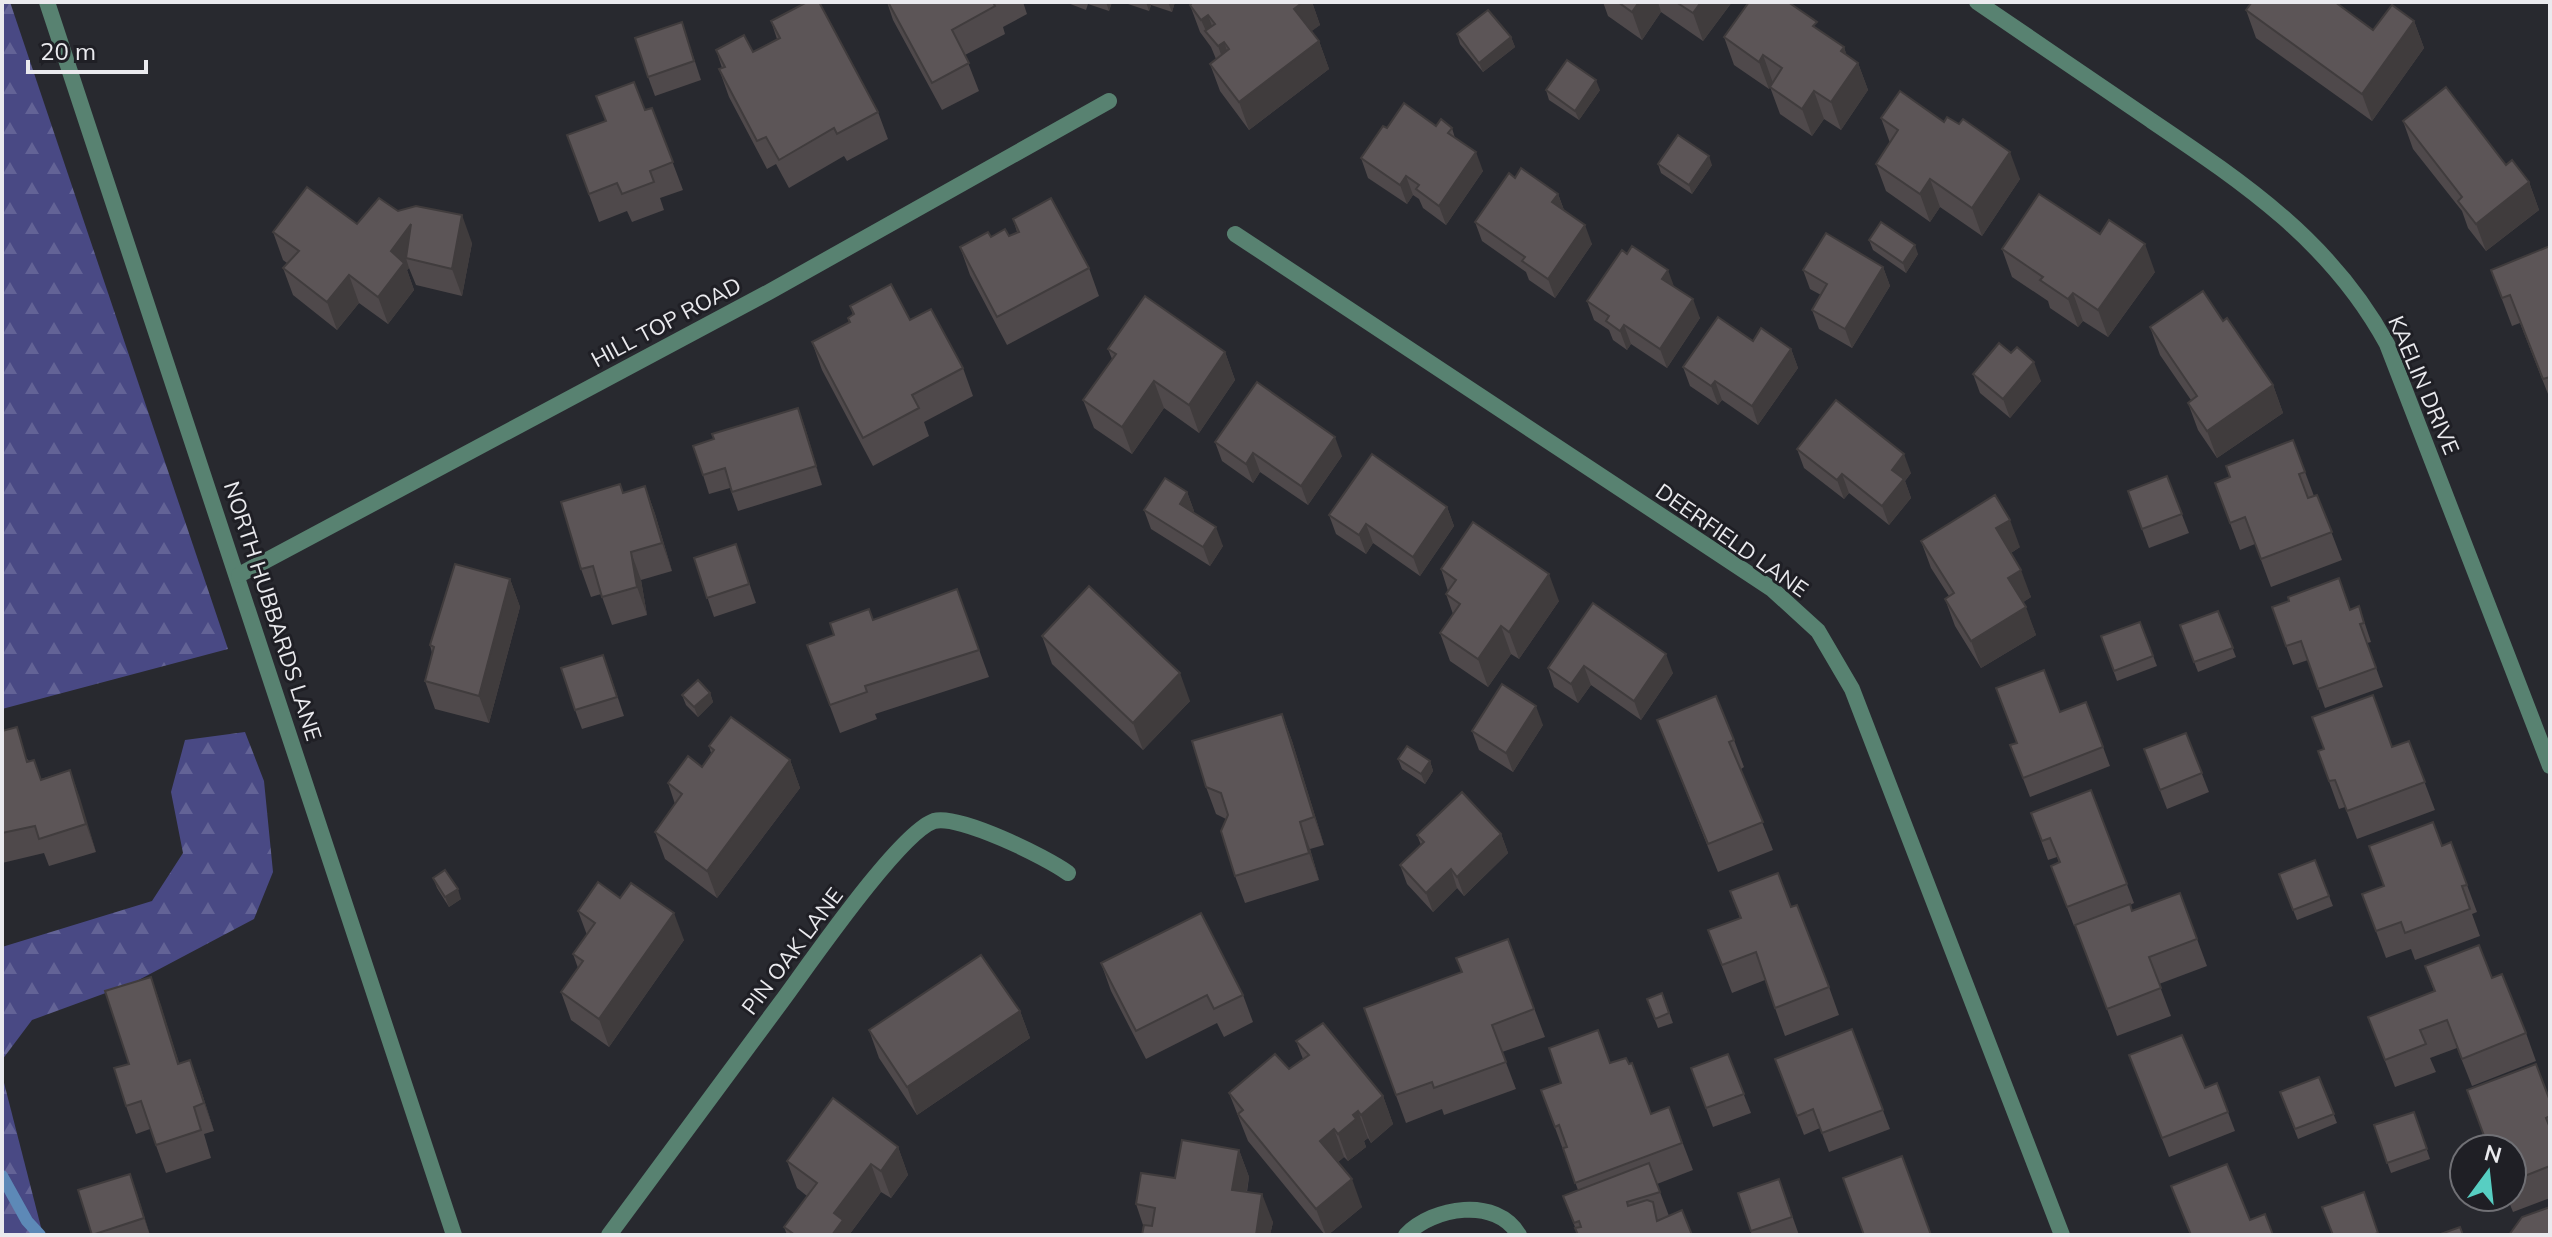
<svg xmlns="http://www.w3.org/2000/svg" width="2552" height="1237" viewBox="0 0 2552 1237" font-family="Mulish,sans-serif">
  <style>
    .forest { fill: url(#forest-firs) }
    .lines { fill: none; stroke-linecap: round; stroke-linejoin: round }
    .stream { stroke: #5d89b7; stroke-width: 12 }
    .minor { stroke: #588271; stroke-width: 16 }
    .wall { fill: #4f494b }
    .shaded-wall { fill: #403c3d }
    .building { fill: #5c5557; stroke: #403c3d; stroke-width: 2 }
    .labels { text-anchor: middle; stroke-width: 6; stroke-linejoin: round; paint-order: stroke }
    .street-label { font-size: 22px; fill: #eaeaee; stroke: #1f1f25 }
  </style>
  <defs>
    <pattern id="forest-firs" width="22" height="20" patternUnits="userSpaceOnUse" patternTransform="scale(2)"><rect width="22" height="20" fill="#494984"/><path d="M5 1l3.5 6h-7zM16 11l3.5 6h-7z" fill="#636396"/></pattern>
  </defs>
  <rect width="100%" height="100%" fill="#28292f"/>
  <!-- forest -->
  <g class="forest">
    <path d="M2 2H10L228 649 2 709Z"/>
    <path d="M245 732 264 781 273 872 254 919 133 983 32 1020 2 1060V947L152 901 183 853 171 792 185 740Z"/>
    <path d="M2 1075 43 1235H2Z"/>
  </g>
  <g class="lines">
    <!-- stream -->
    <path class="stream" d="M2 1176 27 1221 40 1235"/>
    <!-- minor -->
    <g class="minor">
      <path d="M47 2 454 1235"/>
      <path d="M1977 2C2034 41 2092 80 2149 119 2244 183 2331 241 2387 344L2550 766"/>
      <path d="M1235 234 1772 589 1818 631 1852 689 2062 1235"/>
      <path d="M239 575 769 292 1109 101"/>
      <path d="M609 1235C667 1157 724 1079 782 1001 808 966 899 833 934 821 959 814 1046 857 1068 873"/>
      <path d="M1406 1235C1433 1207 1496 1196 1519 1235"/>
    </g>
  </g>
  <!-- wall -->
  <g class="wall">
    <path d="M887 2H1023L1027 14 1003 27 1005 34 965 55 979 91 942 110 893 20Z"/>
    <path d="M1065 2H1112L1109 11 1088 4 1086 10Z"/>
    <path d="M1128 2H1175L1172 12 1151 5 1149 11 1128 4Z"/>
    <path d="M1193 2H1312L1320 25 1311 31 1319 41 1329 69 1249 130 1220 91 1210 64 1216 59 1211 47 1200 32 1190 5Z"/>
    <path d="M1603 2H1732L1703 41 1661 12 1642 40 1608 16Z"/>
    <path d="M2246 10 2373 30 2414 21 2424 48 2372 121 2256 38Z"/>
    <path d="M771 21 878 112 888 139 847 161 844 156 789 188 776 164 767 169 729 97 719 69 722 68 716 50 753 52 777 39Z"/>
    <path d="M682 22 701 80 655 96 648 77Z"/>
    <path d="M1820 31 1844 47 1846 54 1858 63 1868 90 1841 130 1824 119 1812 136 1780 114 1770 87 1769 89 1734 65 1724 37Z"/>
    <path d="M1457 34 1511 37 1515 47 1483 72 1460 44Z"/>
    <path d="M1546 90H1600L1579 120 1549 100Z"/>
    <path d="M652 108 683 190 660 198 664 210 632 222 627 211 599 222 567 135Z"/>
    <path d="M1881 118 1944 122 1959 124 2020 179 1982 236 1940 207 1930 222 1886 191 1876 164 1890 143Z"/>
    <path d="M2403 121 2506 165 2529 182 2539 210 2486 251 2468 228 2462 211 2413 149Z"/>
    <path d="M1436 126 1452 128 1455 138 1483 171 1446 225 1423 208 1419 199 1413 195 1407 204 1368 178 1361 158 1387 128Z"/>
    <path d="M1658 164 1712 165 1692 194 1661 173Z"/>
    <path d="M1515 178 1558 194 1564 210 1592 244 1555 298 1529 280 1526 272 1482 241 1475 222Z"/>
    <path d="M398 211 472 243 462 296 416 285 409 268 407 270 414 290 388 324 359 303 337 330 293 295 283 268 287 263 283 260 273 232 357 224Z"/>
    <path d="M1013 219 1089 268 1099 296 1007 345 970 275 960 247 991 237 1009 236 1017 232Z"/>
    <path d="M1869 240 1918 254 1906 273 1873 250Z"/>
    <path d="M2550 246V399L2520 323 2512 326 2491 270Z"/>
    <path d="M2002 249 2155 272 2108 337 2083 321 2078 327 2050 308 2048 301 2012 277Z"/>
    <path d="M1883 267 1890 286 1852 348 1819 329 1812 310 1821 295 1810 289 1803 270Z"/>
    <path d="M1674 287 1700 318 1667 368 1631 344 1627 350 1613 340 1609 330 1594 320 1587 301Z"/>
    <path d="M850 306 910 320 963 368 973 396 924 422 929 436 873 466 822 370 812 342 849 323 848 318 853 315Z"/>
    <path d="M2223 321 2273 385 2283 413 2217 458 2198 430 2188 403 2191 400 2160 355 2150 327Z"/>
    <path d="M1753 341 1791 349 1798 368 1758 425 1722 400 1718 405 1690 386 1683 367Z"/>
    <path d="M1108 349 1225 352 1235 380 1199 433 1164 408 1132 454 1094 428 1083 400 1112 359Z"/>
    <path d="M2011 353 2041 381 2010 418 1980 393 1973 374Z"/>
    <path d="M798 408 822 485 738 511 730 488 709 494 703 475 714 439Z"/>
    <path d="M2293 440 2314 496 2317 495 2342 560 2271 587 2255 544 2240 550 2215 483 2230 477Z"/>
    <path d="M1215 442 1342 456 1308 505 1260 472 1253 483 1222 461Z"/>
    <path d="M1797 449 1911 473 1905 481 1911 498 1889 525 1849 493 1844 499 1804 468Z"/>
    <path d="M2167 476 2189 533 2149 548 2128 491Z"/>
    <path d="M645 486 655 514 672 571 641 580 647 615 612 625 601 594 591 597 581 569 623 493Z"/>
    <path d="M1187 492 1194 511 1193 512 1223 546 1210 566 1151 529 1144 510Z"/>
    <path d="M1447 507 1454 526 1420 576 1373 543 1366 554 1336 534 1329 515Z"/>
    <path d="M1921 541 2020 547 2011 553 2031 597 2023 602 2036 635 1981 668 1955 626 1945 599 1949 596 1931 568Z"/>
    <path d="M736 544 756 603 714 617 694 558Z"/>
    <path d="M1441 569 1559 601 1519 659 1511 654 1488 687 1450 661 1440 633 1453 614 1446 594 1448 591Z"/>
    <path d="M510 579 520 607 489 723 435 709 425 681 432 653 430 645Z"/>
    <path d="M957 589 989 677 875 714 877 719 840 733 807 645Z"/>
    <path d="M2289 601 2351 609 2359 606 2371 642 2367 643 2383 687 2325 708 2308 660 2293 665 2272 607Z"/>
    <path d="M1593 603 1673 673 1641 720 1591 685 1578 703 1554 687 1548 668Z"/>
    <path d="M2218 611 2236 657 2198 672 2180 625Z"/>
    <path d="M2140 622 2157 666 2117 681 2101 636Z"/>
    <path d="M1042 636 1190 701 1143 750 1052 664Z"/>
    <path d="M610 674 624 716 582 729 575 710Z"/>
    <path d="M710 693 713 702 698 717 686 705 682 695Z"/>
    <path d="M2060 712 2103 747 2110 766 2030 797 2010 745 2017 743Z"/>
    <path d="M1282 714 1292 741 1324 845 1310 849 1319 880 1245 903 1235 876 1226 819 1216 814 1206 787Z"/>
    <path d="M1657 720 1734 740 1744 767 1741 769 1773 850 1718 872Z"/>
    <path d="M1543 725 1513 772 1479 750 1472 731Z"/>
    <path d="M2 731 29 761 41 779 70 770 96 852 49 866 44 853 2 863Z"/>
    <path d="M2186 733 2209 792 2167 809 2144 749Z"/>
    <path d="M2409 741 2435 810 2357 839 2345 807 2339 809 2318 751 2392 747Z"/>
    <path d="M709 746 790 760 800 788 717 898 665 859 655 832 675 804 668 783 702 767 711 753Z"/>
    <path d="M1398 759 1430 761 1433 771 1425 784 1402 769Z"/>
    <path d="M2091 790 2134 903 2130 905 2132 911 2180 893 2207 966 2159 984 2171 1016 2117 1036 2076 926H2074L2051 866 2059 863 2057 857 2048 860 2031 813Z"/>
    <path d="M1501 834 1508 853 1464 896 1457 888 1433 912 1407 884 1400 865 1421 845 1417 835Z"/>
    <path d="M2451 842 2477 912 2472 914 2480 936 2415 960 2411 949 2386 958 2362 894 2384 886 2442 846Z"/>
    <path d="M2315 860 2333 906 2297 920 2279 874Z"/>
    <path d="M433 878 461 899 449 907 437 888Z"/>
    <path d="M1730 891 1791 907 1829 987 1839 1015 1785 1036 1765 980 1732 993 1708 930 1740 918Z"/>
    <path d="M620 898 684 940 609 1047 571 1020 561 992 578 968 573 954 587 935 578 911Z"/>
    <path d="M1508 939 1545 1037 1502 1052 1516 1089 1444 1115 1442 1109 1406 1123 1364 1008 1462 972Z"/>
    <path d="M1101 963 1243 995 1253 1022 1224 1037 1217 1023 1146 1059 1111 991Z"/>
    <path d="M2425 966 2492 978 2526 1033 2536 1061 2472 1086 2457 1048 2430 1058 2436 1072 2395 1087 2368 1017 2434 991Z"/>
    <path d="M151 977 179 1063 200 1087 214 1131 204 1134 211 1158 166 1173 150 1129 136 1134 126 1106 129 1064Z"/>
    <path d="M1662 993 1673 1023 1658 1028 1647 999Z"/>
    <path d="M1020 1011 1030 1038 917 1115 879 1058 869 1030Z"/>
    <path d="M1852 1029 1890 1129 1829 1152 1820 1128 1804 1135 1775 1059Z"/>
    <path d="M1296 1041 1383 1096 1393 1124 1371 1143 1368 1138 1364 1141 1366 1147 1348 1161 1344 1157 1338 1162 1362 1207 1328 1235H1325L1248 1141 1229 1093 1289 1069 1303 1059Z"/>
    <path d="M1728 1054 1751 1113 1713 1127 1691 1068Z"/>
    <path d="M2129 1055 2205 1088 2217 1083 2235 1131 2169 1157Z"/>
    <path d="M1610 1063 1651 1114 1669 1107 1693 1170 1657 1184 1669 1216 1692 1235H1578L1563 1196 1578 1190 1541 1090Z"/>
    <path d="M2319 1077 2337 1123 2298 1139 2280 1092Z"/>
    <path d="M2550 1101V1198L2513 1212 2507 1197H2512V1149Z"/>
    <path d="M2414 1112 2430 1159 2391 1173 2374 1125Z"/>
    <path d="M898 1147 908 1175 891 1198 881 1192 849 1235H787L784 1227 807 1196 797 1188 787 1161Z"/>
    <path d="M1239 1150 1249 1177 1247 1192 1273 1222 1270 1235H1142L1143 1225 1136 1204 1175 1178Z"/>
    <path d="M130 1174 150 1235H92Z"/>
    <path d="M1779 1179 1799 1235H1752L1738 1193Z"/>
  </g>
  <!-- shaded-wall -->
  <g class="shaded-wall">
    <path d="M1106 2H1112L1109 11Z"/>
    <path d="M1146 2H1150L1151 5 1149 11Z"/>
    <path d="M1168 2H1175L1172 12Z"/>
    <path d="M1303 2H1312L1320 25 1304 37 1294 9Z"/>
    <path d="M1639 2H1658L1661 12 1642 40 1632 12Z"/>
    <path d="M1701 2H1732L1703 41 1693 13Z"/>
    <path d="M1208 15 1218 42 1206 31 1201 20Z"/>
    <path d="M2414 21 2424 48 2372 121 2362 94Z"/>
    <path d="M1511 37 1515 47 1483 72 1479 63Z"/>
    <path d="M1319 41 1329 69 1249 130 1239 102Z"/>
    <path d="M1224 42 1234 70 1228 74 1218 46Z"/>
    <path d="M1844 47 1852 71 1858 63 1868 90 1841 130 1831 102 1841 51Z"/>
    <path d="M1763 55 1773 83 1769 89 1759 62Z"/>
    <path d="M1596 80 1600 90 1579 120 1575 111Z"/>
    <path d="M1814 91 1824 119 1812 136 1802 109Z"/>
    <path d="M1476 152 1483 171 1446 225 1439 206Z"/>
    <path d="M2010 152 2020 179 1982 236 1972 208Z"/>
    <path d="M1709 156 1712 165 1692 194 1689 185Z"/>
    <path d="M1406 176 1413 195 1407 204 1400 185Z"/>
    <path d="M1930 179 1940 207 1930 222 1920 194Z"/>
    <path d="M2529 182 2539 210 2486 251 2476 224Z"/>
    <path d="M1558 194 1565 213 1552 202Z"/>
    <path d="M462 215 472 243 462 296 452 269Z"/>
    <path d="M411 224 406 258 409 268 407 270 414 290 388 324 378 297 391 251Z"/>
    <path d="M1585 225 1592 244 1555 298 1548 279Z"/>
    <path d="M2145 244 2155 272 2108 337 2098 310Z"/>
    <path d="M1915 245 1918 254 1906 273 1903 263Z"/>
    <path d="M1883 267 1890 286 1852 348 1845 329Z"/>
    <path d="M1668 270 1675 289 1662 279Z"/>
    <path d="M349 275 359 303 337 330 327 302Z"/>
    <path d="M2073 293 2083 321 2078 327 2068 299Z"/>
    <path d="M1693 299 1700 318 1667 368 1660 349Z"/>
    <path d="M1624 325 1631 344 1627 350 1620 331Z"/>
    <path d="M1791 349 1798 368 1758 425 1752 406Z"/>
    <path d="M1225 352 1235 380 1199 433 1189 405Z"/>
    <path d="M2034 362 2041 381 2010 418 2003 399Z"/>
    <path d="M1154 381 1164 408 1132 454 1122 427Z"/>
    <path d="M1715 381 1722 400 1718 405 1711 386Z"/>
    <path d="M2273 385 2283 413 2217 458 2207 431Z"/>
    <path d="M798 408 805 427 822 485 816 466Z"/>
    <path d="M1335 437 1342 456 1308 505 1301 486Z"/>
    <path d="M1253 453 1260 472 1253 483 1246 464Z"/>
    <path d="M1904 454 1911 473 1905 481 1911 498 1889 525 1882 506 1892 470Z"/>
    <path d="M1842 474 1849 493 1844 499 1837 480Z"/>
    <path d="M645 486 655 514 672 571 662 543Z"/>
    <path d="M1187 492 1194 511 1186 523 1180 504Z"/>
    <path d="M1447 507 1454 526 1420 576 1413 557Z"/>
    <path d="M2010 520 2020 547 2006 556 1996 528Z"/>
    <path d="M1366 524 1373 543 1366 554 1359 535Z"/>
    <path d="M1216 527 1223 546 1210 566 1203 547Z"/>
    <path d="M631 552 641 580 647 615 637 587Z"/>
    <path d="M2021 570 2031 597 2018 606 2008 578Z"/>
    <path d="M1549 574 1559 601 1519 659 1509 632Z"/>
    <path d="M510 579 520 607 489 723 479 696Z"/>
    <path d="M2026 607 2036 635 1981 668 1971 641Z"/>
    <path d="M1501 626 1511 654 1488 687 1478 659Z"/>
    <path d="M1666 654 1673 673 1641 720 1634 701Z"/>
    <path d="M1584 666 1591 685 1578 703 1571 684Z"/>
    <path d="M1180 673 1190 701 1143 750 1133 723Z"/>
    <path d="M710 693 713 702 698 717 694 707Z"/>
    <path d="M1536 706 1543 725 1513 772 1506 753Z"/>
    <path d="M1282 714 1292 741 1324 845 1314 817Z"/>
    <path d="M790 760 800 788 717 898 707 871Z"/>
    <path d="M1430 761 1433 771 1425 784 1421 774Z"/>
    <path d="M70 770 80 798 96 852 86 824Z"/>
    <path d="M1300 822 1310 849 1319 880 1309 853Z"/>
    <path d="M1501 834 1508 853 1464 896 1457 877Z"/>
    <path d="M1451 869 1457 888 1433 912 1426 893Z"/>
    <path d="M458 889 461 899 449 907 445 897Z"/>
    <path d="M674 913 684 940 609 1047 599 1019Z"/>
    <path d="M151 977 161 1005 188 1091 178 1064Z"/>
    <path d="M1020 1011 1030 1038 917 1115 907 1087Z"/>
    <path d="M190 1060 200 1087 214 1131 204 1103Z"/>
    <path d="M1383 1096 1393 1124 1371 1143 1361 1115Z"/>
    <path d="M1358 1111 1368 1138 1364 1141 1366 1147 1348 1161 1338 1134Z"/>
    <path d="M1334 1129 1344 1157 1330 1169 1320 1141Z"/>
    <path d="M898 1147 908 1175 891 1198 881 1171Z"/>
    <path d="M1239 1150 1249 1177 1242 1217 1232 1190Z"/>
    <path d="M871 1164 881 1192 849 1235H832L834 1213Z"/>
    <path d="M130 1174 137 1193 150 1235 144 1218Z"/>
    <path d="M1352 1179 1362 1207 1328 1235H1326L1316 1209Z"/>
    <path d="M1262 1194 1273 1222 1270 1235H1256Z"/>
  </g>
  <!-- building -->
  <g class="building">
    <path d="M807 2H819L878 112 837 134 834 128 779 160 766 137 757 141 719 69 725 67 716 50 744 35 753 52 780 38 771 21Z"/>
    <path d="M888 2H993L995 6 952 30 969 63 932 83Z"/>
    <path d="M1193 2H1303L1294 9 1319 41 1239 102 1210 64 1229 49 1224 42 1218 46 1205 31 1215 24 1208 15 1201 20 1190 5Z"/>
    <path d="M1618 2H1639L1632 12Z"/>
    <path d="M1676 2H1701L1693 13Z"/>
    <path d="M1749 2H1788L1817 22 1813 26 1844 47 1841 51 1858 63 1831 102 1814 91 1802 109 1770 87 1782 68 1763 55 1759 62 1724 37Z"/>
    <path d="M2252 2H2335L2373 30 2392 5 2414 21 2362 94 2246 10Z"/>
    <path d="M1488 10 1511 37 1479 63 1457 34Z"/>
    <path d="M682 22 694 61 648 77 635 38Z"/>
    <path d="M1567 60 1596 80 1575 111 1546 90Z"/>
    <path d="M634 82 645 110 652 108 673 162 650 171 654 182 622 194 617 183 589 194 567 135 606 121 596 96Z"/>
    <path d="M2446 87 2506 165 2512 160 2529 182 2476 224 2458 201 2462 197 2403 121Z"/>
    <path d="M1900 91 1944 122 1947 117 1959 124 1963 119 2010 152 1972 208 1930 179 1920 194 1876 164 1898 130 1881 118Z"/>
    <path d="M1404 103 1436 126 1441 119 1452 128 1448 133 1476 152 1439 206 1416 189 1419 185 1406 176 1400 185 1361 158 1383 126 1387 128Z"/>
    <path d="M1678 135 1709 156 1689 185 1658 164Z"/>
    <path d="M1521 168 1558 194 1552 202 1585 225 1548 279 1522 261 1525 257 1475 222 1509 173 1515 178Z"/>
    <path d="M307 187 357 224 379 198 398 211 416 206 462 215 452 269 406 258 411 224 391 251 404 263 378 297 349 275 327 302 283 268 299 251 273 232Z"/>
    <path d="M2039 194 2100 234 2109 220 2145 244 2098 310 2073 293 2068 299 2040 280 2043 277 2002 249Z"/>
    <path d="M1051 198 1089 268 997 317 960 247 988 232 991 237 1005 229 1009 236 1019 232 1013 219Z"/>
    <path d="M1881 222 1915 245 1903 263 1869 240Z"/>
    <path d="M1826 233 1883 267 1845 329 1812 310 1827 284 1803 270Z"/>
    <path d="M1632 246 1668 270 1662 279 1693 299 1660 349 1624 325 1620 331 1606 321 1609 316 1587 301 1622 250 1627 254Z"/>
    <path d="M2550 246V377L2543 379 2510 295 2502 298 2491 270Z"/>
    <path d="M891 284 910 320 931 309 963 368 912 395 919 408 863 438 812 342 850 322 848 318 854 314 850 306Z"/>
    <path d="M2203 291 2223 321 2227 318 2273 385 2207 431 2188 403 2197 396 2150 327Z"/>
    <path d="M1145 296 1225 352 1189 405 1154 381 1122 427 1083 400 1116 354 1108 349Z"/>
    <path d="M1718 317 1753 341 1761 328 1791 349 1752 406 1715 381 1711 386 1683 367Z"/>
    <path d="M1999 343 2011 353 2017 347 2034 362 2003 399 1973 374Z"/>
    <path d="M1257 382 1335 437 1301 486 1253 453 1246 464 1215 442Z"/>
    <path d="M1836 400 1904 454 1892 470 1904 479 1882 506 1842 474 1837 480 1797 449Z"/>
    <path d="M798 408 816 466 732 492 725 468 703 475 693 446 714 439 712 434Z"/>
    <path d="M2293 440 2305 472 2299 474 2308 498 2317 495 2332 532 2261 559 2245 517 2230 523 2215 483 2230 477 2226 466Z"/>
    <path d="M1372 454 1447 507 1413 557 1366 524 1359 535 1329 515Z"/>
    <path d="M2167 476 2182 514 2142 529 2128 491Z"/>
    <path d="M1165 478 1187 492 1180 504 1216 527 1203 547 1144 510Z"/>
    <path d="M620 484 623 493 645 486 662 543 631 552 637 587 602 597 593 566 581 569 561 502Z"/>
    <path d="M1995 495 2010 520 1996 528 2021 570 2008 578 2026 607 1971 641 1945 599 1954 593 1921 541Z"/>
    <path d="M1473 522 1549 574 1509 632 1501 626 1478 659 1440 633 1460 604 1446 594 1456 580 1441 569Z"/>
    <path d="M736 544 749 584 707 598 694 558Z"/>
    <path d="M455 564 510 579 479 696 425 681 434 647 430 645Z"/>
    <path d="M2339 578 2350 610 2359 606 2364 623 2360 624 2376 668 2318 689 2301 641 2286 646 2272 607 2289 601 2288 597Z"/>
    <path d="M1089 586 1180 673 1133 723 1042 636Z"/>
    <path d="M957 589 979 650 865 686 867 692 830 705 807 645 834 635 830 623 869 609 873 620Z"/>
    <path d="M1593 603 1666 654 1634 701 1584 666 1571 684 1548 668Z"/>
    <path d="M2218 611 2233 648 2194 662 2180 625Z"/>
    <path d="M2140 622 2153 656 2114 671 2101 636Z"/>
    <path d="M603 655 617 697 575 710 561 668Z"/>
    <path d="M2044 670 2060 712 2086 702 2103 747 2023 778 2010 745 2017 743 1996 688Z"/>
    <path d="M698 680 710 693 694 707 682 695Z"/>
    <path d="M1502 684 1536 706 1506 753 1472 731Z"/>
    <path d="M2373 695 2392 747 2409 741 2425 782 2347 811 2335 780 2329 781 2318 751 2324 749 2312 717Z"/>
    <path d="M1716 696 1734 740 1729 742 1763 822 1708 844 1657 720Z"/>
    <path d="M1282 714 1314 817 1300 822 1309 853 1235 876 1221 831 1228 815 1221 793 1206 787 1192 741Z"/>
    <path d="M731 717 790 760 707 871 655 832 682 794 668 783 688 756 702 767 714 750 709 746Z"/>
    <path d="M17 727 27 762 34 760 41 780 70 770 86 824 39 839 35 826 2 833V731Z"/>
    <path d="M2186 733 2202 773 2160 790 2144 749Z"/>
    <path d="M1407 746 1430 761 1421 774 1398 759Z"/>
    <path d="M2091 790 2127 884 2067 907 2051 866 2060 862 2050 838 2042 841 2031 813Z"/>
    <path d="M1462 792 1501 834 1457 877 1451 869 1426 893 1400 865 1424 842 1417 835Z"/>
    <path d="M2433 822 2442 846 2451 842 2467 885 2462 886 2470 909 2405 933 2401 922 2376 931 2362 894 2384 886 2369 846Z"/>
    <path d="M2315 860 2329 896 2293 910 2279 874Z"/>
    <path d="M445 870 458 889 445 897 433 878Z"/>
    <path d="M1778 873 1791 907 1797 905 1829 987 1775 1008 1756 952 1722 965 1708 930 1741 918 1730 891Z"/>
    <path d="M598 882 620 898 631 883 674 913 599 1019 561 992 583 961 573 954 595 923 578 911Z"/>
    <path d="M2180 893 2197 939 2149 957 2161 988 2107 1009 2075 925 2130 904 2132 911Z"/>
    <path d="M1201 913 1243 995 1214 1009 1207 995 1136 1031 1101 963Z"/>
    <path d="M1508 939 1534 1009 1492 1025 1506 1062 1434 1088 1432 1082 1396 1095 1364 1008 1462 972 1456 958Z"/>
    <path d="M2479 945 2492 978 2502 974 2526 1033 2462 1059 2447 1020 2420 1030 2426 1044 2385 1060 2368 1017 2435 991 2425 966Z"/>
    <path d="M981 955 1020 1011 907 1087 869 1030Z"/>
    <path d="M151 977 178 1064 190 1060 204 1103 194 1107 201 1130 156 1145 141 1101 126 1106 114 1068 129 1064 105 991Z"/>
    <path d="M1662 993 1669 1013 1655 1019 1647 999Z"/>
    <path d="M1323 1023 1383 1096 1361 1115 1358 1111 1353 1115 1356 1119 1338 1134 1334 1129 1320 1141 1352 1179 1316 1209 1238 1114 1243 1110 1229 1093 1275 1054 1289 1069 1309 1055 1296 1041Z"/>
    <path d="M1852 1029 1883 1110 1822 1133 1813 1109 1797 1116 1775 1059Z"/>
    <path d="M1598 1030 1610 1063 1626 1058 1629 1064 1632 1063 1651 1114 1669 1107 1682 1143 1575 1183 1563 1148 1567 1147 1559 1125 1555 1127 1541 1090 1561 1083 1549 1048Z"/>
    <path d="M2182 1035 2205 1088 2217 1083 2228 1112 2162 1138 2129 1055Z"/>
    <path d="M1728 1054 1744 1094 1706 1108 1691 1068Z"/>
    <path d="M2536 1064 2550 1101V1116L2546 1118 2550 1128V1166L2512 1181V1149H2489L2467 1090Z"/>
    <path d="M2319 1077 2334 1114 2295 1129 2280 1092Z"/>
    <path d="M833 1098 898 1147 881 1171 871 1164 834 1213 843 1220 832 1235H795L784 1227 817 1183 787 1161Z"/>
    <path d="M2414 1112 2427 1149 2387 1163 2374 1125Z"/>
    <path d="M1182 1140 1239 1150 1232 1190 1262 1194 1256 1235H1142L1144 1225 1152 1226 1155 1208 1136 1204 1141 1173 1175 1178Z"/>
    <path d="M1902 1156 1931 1235H1864L1843 1178Z"/>
    <path d="M1649 1163 1660 1192 1627 1202 1628 1206 1647 1200 1653 1202 1657 1221 1682 1210 1692 1235H1578L1575 1228 1581 1227 1579 1221 1574 1223 1563 1196Z"/>
    <path d="M2227 1164 2250 1220 2265 1214 2273 1235H2191L2171 1186Z"/>
    <path d="M130 1174 144 1218 92 1235 78 1190Z"/>
    <path d="M1779 1179 1792 1217 1751 1231 1738 1193Z"/>
    <path d="M2364 1192 2378 1233 2372 1235H2333L2322 1207Z"/>
    <path d="M2550 1207V1235H2509L2522 1217Z"/>
    <path d="M2460 1227 2463 1235H2438Z"/>
  </g>
  <g class="labels">
    <!-- street labels -->
    <g class="street-label">
      <text transform="translate(666 322) rotate(-28)" y="8">HILL TOP ROAD</text>
      <text transform="translate(2424 385) rotate(67)" y="8">KAELIN DRIVE</text>
      <text transform="translate(1732 540) rotate(35)" y="8">DEERFIELD LANE</text>
      <text transform="translate(273 611) rotate(72)" y="8">NORTH HUBBARDS LANE</text>
      <text transform="translate(792 951) rotate(-53)" y="8">PIN OAK LANE</text>
    </g>
  </g>
  <!-- border -->
  <rect width="2552" height="1237" fill="none" stroke="#eaeaee" stroke-width="8"/>
  <!-- north arrow -->
  <g transform="translate(2488 1173) rotate(15)"><circle r="38" fill="#1f1f25" stroke="#707075" stroke-width="2"/>
  <path d="M0-6L14 30L0 20L-14 30Z" fill="#57cec2"/>
  <text y="-12" font-size="22" font-weight="bold" text-anchor="middle" fill="#eaeaee">N</text>
  </g>
  <!-- scale -->
  <path d="M28 60v12h118v-12" fill="none" stroke="#eaeaee" stroke-width="4"/>
  <text x="40" y="60" font-size="24" fill="#eaeaee" stroke="#1f1f25" stroke-width="6" paint-order="stroke">20 m</text>
</svg>
